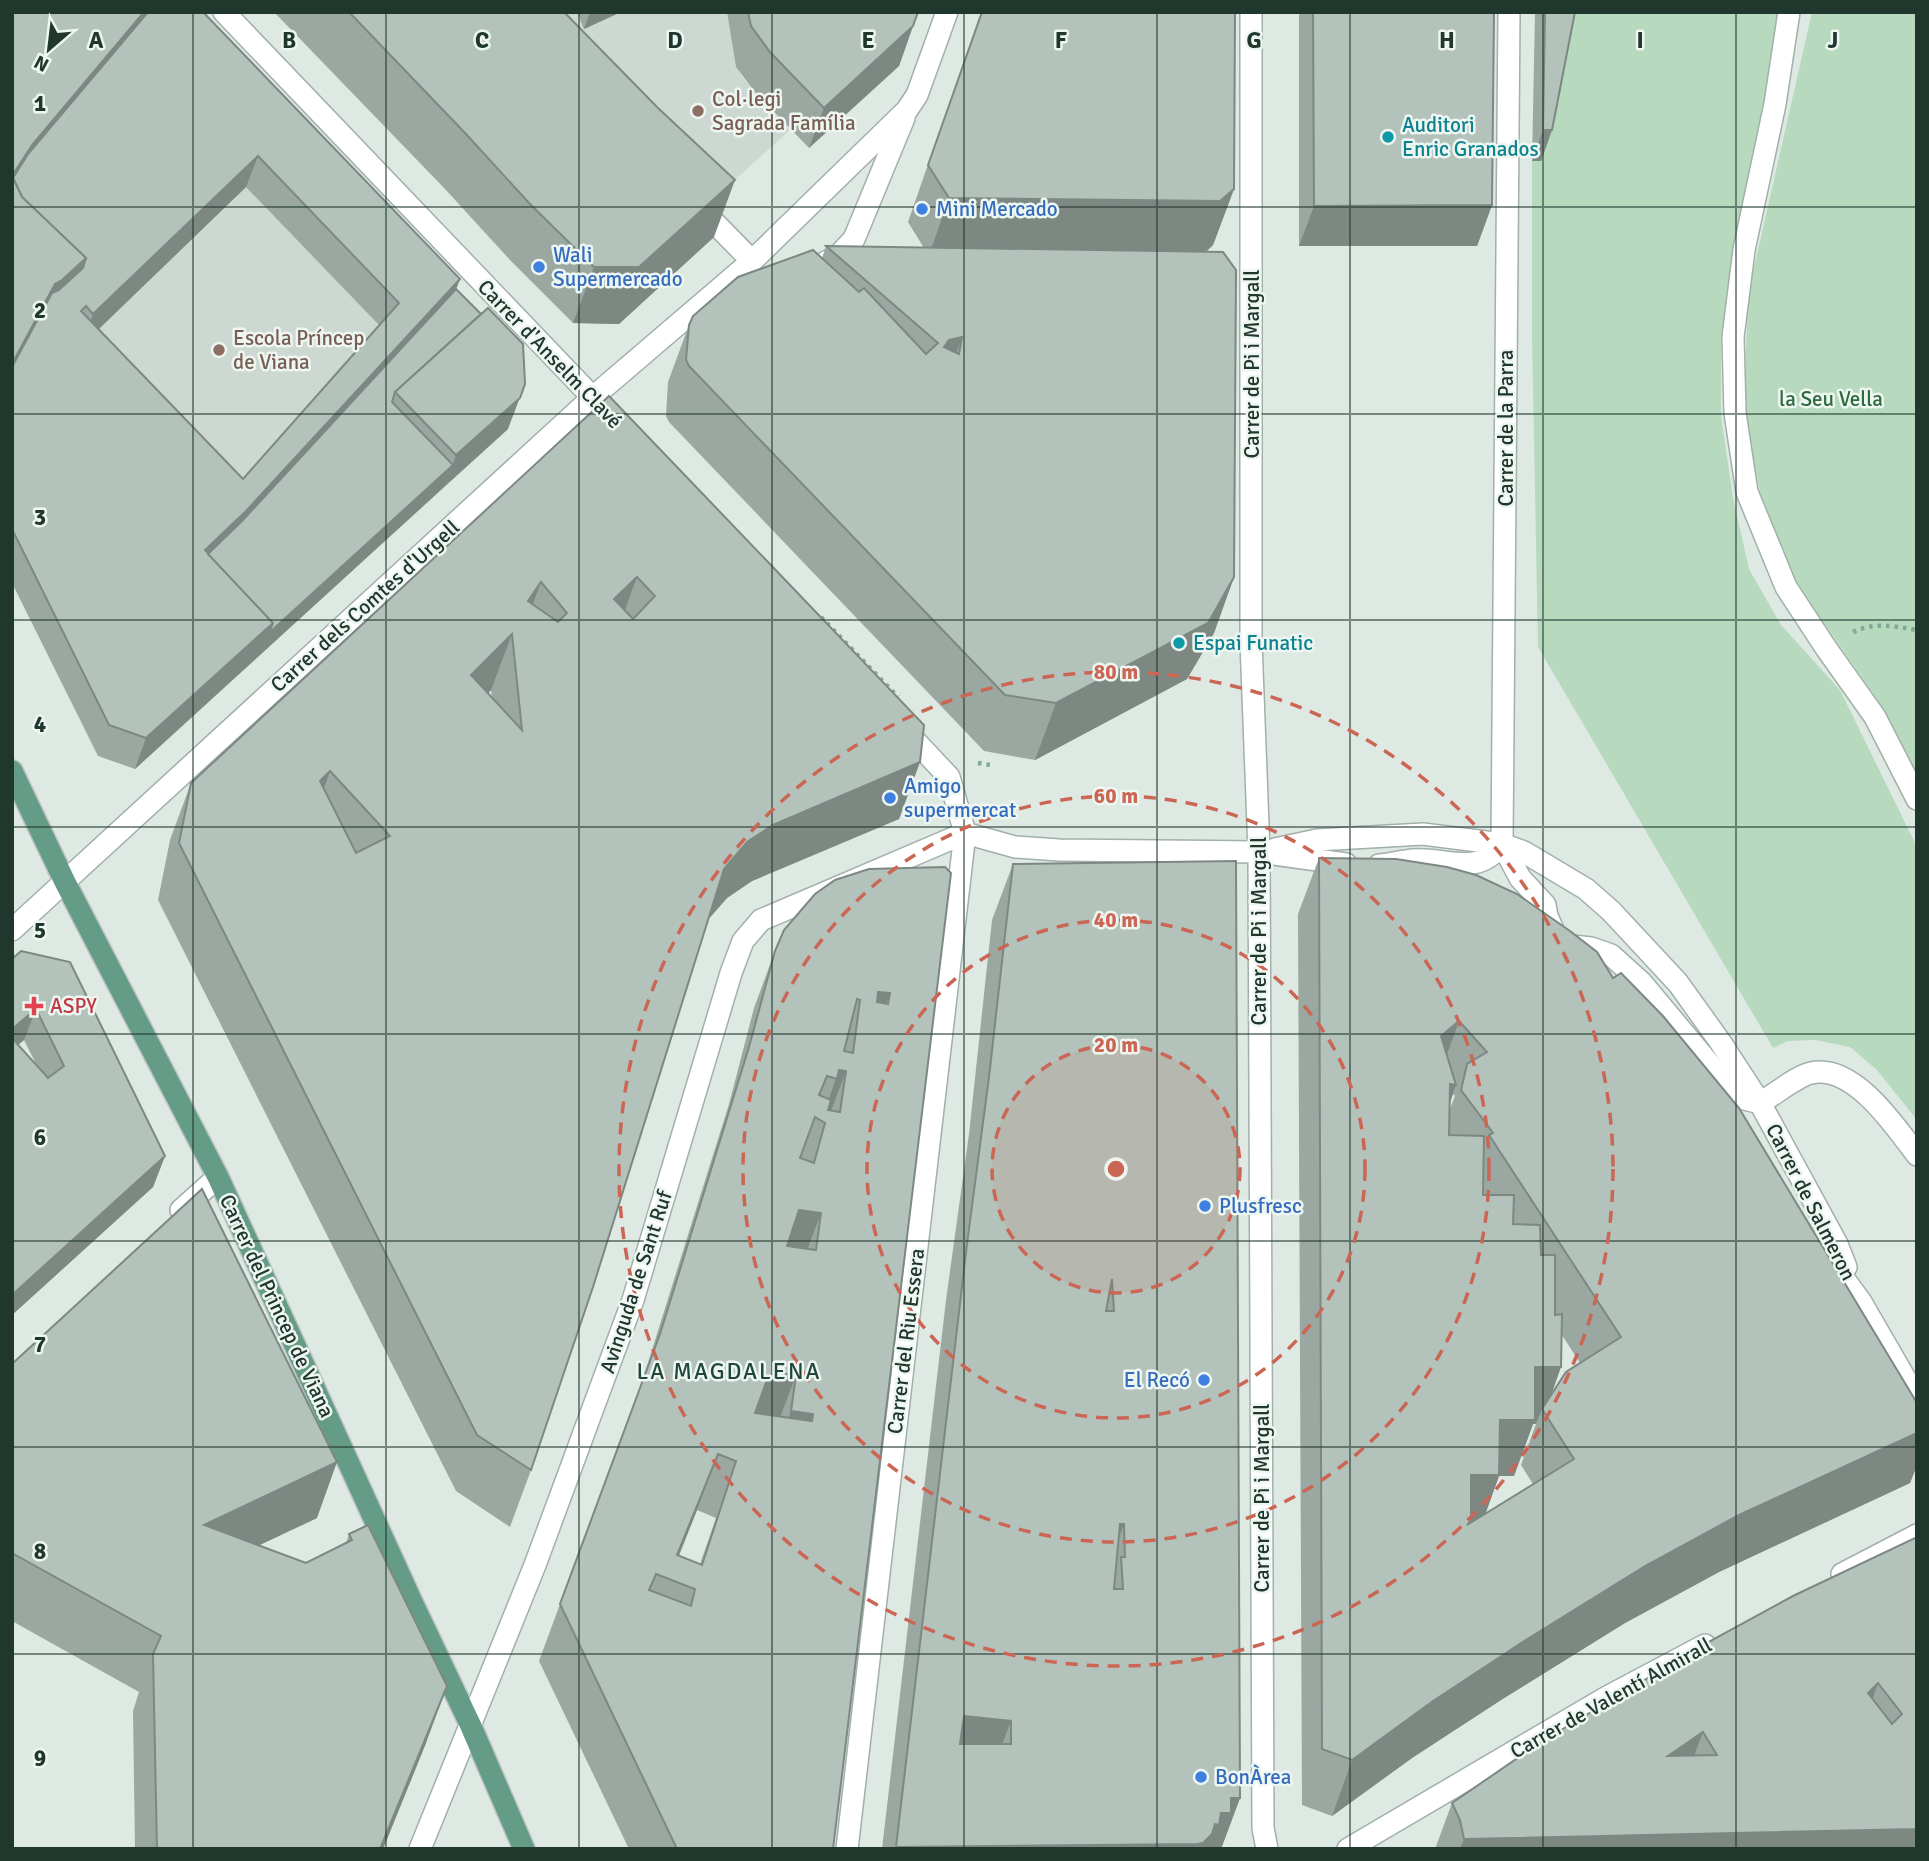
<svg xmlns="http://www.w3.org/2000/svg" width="1929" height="1861" viewBox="0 0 1929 1861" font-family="Signika,sans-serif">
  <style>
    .built { fill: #ccd8d1 }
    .green { fill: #b7d9bd }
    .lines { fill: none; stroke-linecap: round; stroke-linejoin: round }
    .pedestrian-casing { stroke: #a1b0a9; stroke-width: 24 }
    .minor-casing { stroke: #a1b0a9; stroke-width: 24 }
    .primary-casing { stroke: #bcc3c0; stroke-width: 24 }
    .path { stroke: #80aa98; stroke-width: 4.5; stroke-dasharray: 3.5 5; stroke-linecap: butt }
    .pedestrian { stroke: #fff; stroke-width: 21 }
    .minor { stroke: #fff; stroke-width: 21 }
    .primary { stroke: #659c87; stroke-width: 21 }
    .wall { fill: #9aa8a1; fill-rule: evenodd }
    .shaded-wall { fill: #7d8883 }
    .building { fill: #b3c3bb; stroke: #7d8883; stroke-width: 2; fill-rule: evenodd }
    .grid { fill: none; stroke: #20372e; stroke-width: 2; stroke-opacity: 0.55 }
    .ring { fill: none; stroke: #cb6654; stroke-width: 3.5; stroke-dasharray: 12 9 }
    .education-dot { fill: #8d6e63; stroke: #eef6f1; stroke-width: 2.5 }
    .culture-dot { fill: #0f9aa8; stroke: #eef6f1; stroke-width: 2.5 }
    .shop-dot { fill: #3f7fe0; stroke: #eef6f1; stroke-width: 2.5 }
    .health-dot { fill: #e0444e; stroke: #eef6f1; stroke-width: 2.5 }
    .labels { text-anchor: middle; stroke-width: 5; stroke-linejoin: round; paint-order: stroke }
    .education-label { font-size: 21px; fill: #785e54; stroke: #eef6f1; text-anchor: start }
    .culture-label { font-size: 21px; fill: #0d838f; stroke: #eef6f1; text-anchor: start }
    .shop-label { font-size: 21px; fill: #366cbe; stroke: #eef6f1; text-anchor: start }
    .street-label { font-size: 21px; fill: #20372e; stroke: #eef6f1 }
    .park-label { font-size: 21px; fill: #2d6b3e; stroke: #eef6f1 }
    .health-label { font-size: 21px; fill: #be3a42; stroke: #eef6f1; text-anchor: start }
    .neighbourhood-label { font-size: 23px; letter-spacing: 2px; fill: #1e4739; stroke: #eef6f1 }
    .grid-label { font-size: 23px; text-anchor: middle; font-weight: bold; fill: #20372e; stroke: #eef6f1; stroke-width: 5; stroke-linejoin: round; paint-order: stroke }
    .centre { fill: #cb6654; stroke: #eef6f1; stroke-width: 3.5 }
    .ring-label { font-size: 21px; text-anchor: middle; font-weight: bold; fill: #cb6654; stroke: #eef6f1; stroke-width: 5; stroke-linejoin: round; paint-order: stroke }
  </style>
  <rect width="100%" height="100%" fill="#dee9e3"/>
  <!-- built -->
  <g class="built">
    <path d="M531 12H727L736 67 743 78 790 130 710 202Z"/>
    <path d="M263 118 448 310 235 542 12 376Z"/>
  </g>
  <!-- green -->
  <g class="green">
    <path d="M1570 12H1789L1747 187 1721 346V416L1733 498 1749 569 1781 625 1840 690 1917 847V1120L1876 1069 1850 1047 1816 1040 1788 1041 1773 1048 1538 647 1532 337V161H1540Z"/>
    <path d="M1812 12H1917V786L1878 700 1795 582 1763 508 1744 410 1748 294Z"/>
  </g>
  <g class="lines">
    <defs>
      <g id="pedestrian">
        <path d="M1251 12V642L1259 852"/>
        <path d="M700 208 752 261"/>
      </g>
      <g id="minor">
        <path d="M224 12 619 425"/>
        <path d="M1509 12 1502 844 1520 878 1545 905 1547 916 1553 930"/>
        <path d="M1789 12 1775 104 1744 250 1733 337 1735 413 1747 492 1786 587 1826 648 1875 717 1917 799"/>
        <path d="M826 262 838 256 854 239 904 118"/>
        <path d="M965 833 1015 847 1059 850 1259 852 1346 864"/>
        <path d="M1275 849 1317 840 1423 834 1502 844 1524 852 1586 889 1611 911 1678 983 1721 1043 1760 1103 1837 1244 1846 1267"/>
        <path d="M1259 852 1263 1828 1267 1849"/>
        <path d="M1379 865C1391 864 1402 861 1413 860 1447 857 1477 878 1502 844"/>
        <path d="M12 930 593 397 752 261 907 110 917 95 947 12"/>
        <path d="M1572 946 1591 948 1611 955 1641 982 1737 1097 1760 1103C1774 1095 1797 1076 1811 1073 1853 1063 1895 1126 1917 1155"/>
        <path d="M181 1210 218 1177"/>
        <path d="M1817 1242 1861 1302 1917 1399"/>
        <path d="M1842 1574 1917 1535"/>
        <path d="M420 1849 535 1565 633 1300 731 973 743 941 761 920 965 833"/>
        <path d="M847 1849 965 833 949 777 902 727"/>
        <path d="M1348 1849 1607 1697 1705 1645"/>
      </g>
      <path id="primary" d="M12 771 65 882 218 1177 413 1604 470 1724 524 1849"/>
    </defs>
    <!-- pedestrian casing -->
    <use href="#pedestrian" class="pedestrian-casing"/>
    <!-- minor casing -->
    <use href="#minor" class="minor-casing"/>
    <!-- primary casing -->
    <use href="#primary" class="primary-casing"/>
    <!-- path -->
    <g class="path">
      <path d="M821 617 898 697"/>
      <path d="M1853 632C1874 622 1894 626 1917 630"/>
      <path d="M978 763 990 765"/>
    </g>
    <!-- pedestrian -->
    <use href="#pedestrian" class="pedestrian"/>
    <!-- minor -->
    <use href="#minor" class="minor"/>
    <!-- primary -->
    <use href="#primary" class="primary"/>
  </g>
  <!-- wall -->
  <g class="wall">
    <path d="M12 12H203L460 279 456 289 508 429 135 769 98 756 12 583ZM246 187 379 325 243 479 99 329Z"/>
    <path d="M274 12H566L564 13 714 237 619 324 573 323 510 260 446 190Z"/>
    <path d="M577 12H621L584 29Z"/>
    <path d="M727 12H918L899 66 809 148 755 92 736 67Z"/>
    <path d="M981 12H1235L1234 189 1213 245 1206 252 1234 577 1214 633 1187 679 1035 760 984 751 669 422 666 416 668 382 689 325 822 258 826 246 924 248 908 222Z"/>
    <path d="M1299 12H1494L1492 205 1477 246H1299Z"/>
    <path d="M1535 12H1575L1552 130 1541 161H1532Z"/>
    <path d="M609 396 920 762 899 819 752 881 727 898 708 920 531 1470 510 1527 456 1491 158 900 170 840 191 783ZM491 690 492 698 488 694Z"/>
    <path d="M1319 858 1613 978 1917 1403V1465L1910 1483 1719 1572 1625 1623 1501 1700 1412 1758 1332 1816 1302 1805 1298 914ZM1453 1094 1455 1096 1449 1111 1450 1104ZM1562 1335 1580 1363 1552 1393ZM1533 1424H1536L1521 1465 1533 1484 1485 1514 1499 1476H1514Z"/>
    <path d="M1013 864 1240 1798 1221 1849H882L946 1300 969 1134 992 920Z"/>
    <path d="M945 867 833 1849H629L539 1661 641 1385 729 1104 754 1008 775 951ZM697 1510 716 1518 700 1564 679 1556Z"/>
    <path d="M12 959 165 1156 153 1187 12 1315ZM24 1040 37 1066 18 1045Z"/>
    <path d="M12 1364 317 1518 259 1545 306 1563 346 1543 349 1534 426 1743 383 1849H135L133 1711 139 1692 12 1621Z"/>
    <path d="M1917 1537V1849H1435L1452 1803Z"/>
  </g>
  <!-- shaded-wall -->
  <g class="shaded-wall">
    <path d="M144 12H163L17 185 12 176 32 145Z"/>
    <path d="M590 12H621L584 29Z"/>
    <path d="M913 26 899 66 809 148 824 108Z"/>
    <path d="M1543 130H1552L1541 161H1532Z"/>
    <path d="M258 156 246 187 82 345 93 314Z"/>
    <path d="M735 180 714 237 619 324 573 323 594 267Z"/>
    <path d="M1234 189 1213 245 1199 258 929 255 949 198Z"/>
    <path d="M1492 205 1477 246H1299L1314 206Z"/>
    <path d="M86 258 71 299 12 377V364L55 284Z"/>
    <path d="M460 279 448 310 235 542 201 560 205 550Z"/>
    <path d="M962 337 942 394 944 347 949 340Z"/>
    <path d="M525 384 508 429 445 486 456 455Z"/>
    <path d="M453 465 445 486 261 654 269 633Z"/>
    <path d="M637 577 616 634 614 599Z"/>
    <path d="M1234 577 1214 633 1187 679 1035 760 1056 703Z"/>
    <path d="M541 582 520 639 528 601Z"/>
    <path d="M273 623 261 654 135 769 146 738Z"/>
    <path d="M512 634 491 690 450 731 471 675Z"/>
    <path d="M920 762 899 819 752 881 727 898 703 925 724 869 747 842 773 825Z"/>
    <path d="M330 771 310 828 320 781Z"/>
    <path d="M878 992 890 993 869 1050Z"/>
    <path d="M36 1009 24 1040 12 1050V1029Z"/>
    <path d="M1459 1021 1439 1077 1441 1036Z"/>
    <path d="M839 1070 846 1071 825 1127V1123L821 1121Z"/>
    <path d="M1450 1084 1456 1085 1436 1141Z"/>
    <path d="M165 1156 153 1187 12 1315V1295Z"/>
    <path d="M799 1210 821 1213 800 1269 778 1266Z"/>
    <path d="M1535 1367H1561L1545 1413 1542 1409 1536 1424H1533L1514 1476H1499L1479 1532H1450L1471 1475 1500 1420Z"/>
    <path d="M777 1373 796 1375 775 1431 748 1434 768 1377Z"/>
    <path d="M791 1411 813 1414 792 1471 770 1468Z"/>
    <path d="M1917 1433V1465L1910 1483 1719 1572 1625 1623 1501 1700 1412 1758 1332 1816 1352 1760 1433 1701 1521 1643 1645 1566 1739 1515Z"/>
    <path d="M718 1454 697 1510 669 1579 677 1555Z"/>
    <path d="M337 1462 317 1518 184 1581 204 1525Z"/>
    <path d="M1120 1524H1124L1103 1581Z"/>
    <path d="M1878 1683 1858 1740 1868 1693Z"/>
    <path d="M447 1686 426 1743 383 1849H380Z"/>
    <path d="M964 1716 1011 1721 990 1777 943 1772Z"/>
    <path d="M1703 1732 1682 1788 1668 1756Z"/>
    <path d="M1231 1798H1240L1221 1849H896V1847L1215 1824 1221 1813Z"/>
    <path d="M1917 1829V1849H1460L1464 1839Z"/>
  </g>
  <!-- building -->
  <g class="building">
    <path d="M12 12H144L32 145 12 176Z"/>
    <path d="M148 12H203L460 279 246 511 205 550 273 623 146 738 109 725 12 529V367L52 293 59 290 83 268 86 258 22 197 13 178 28 154ZM258 156 399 303 243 479 81 311 86 306 93 314Z"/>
    <path d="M349 12H564L658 108 735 180 639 267H594L530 204 466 134Z"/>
    <path d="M748 12H918L913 26 824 108 770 52 751 26Z"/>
    <path d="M982 12H1235L1234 189 1220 201 949 198 928 165Z"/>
    <path d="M1313 12H1494L1492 205 1314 206Z"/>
    <path d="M1545 12H1575L1552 130H1543Z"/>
    <path d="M12 176 22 197 86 258 62 280 55 284 12 364Z"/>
    <path d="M826 246 1223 252 1236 270 1234 577 1208 623 1056 703 1005 695 689 366 686 360 689 325 693 316 738 277 813 250 859 292 864 288 926 354 938 343ZM962 337 959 354 944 347 949 340Z"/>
    <path d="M456 289 481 314 395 392 392 402 453 465 269 633 273 623 208 554 242 521Z"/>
    <path d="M488 308 523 344 525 384 520 398 456 455 395 392Z"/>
    <path d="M609 396 924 725 920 762 773 825 747 842 724 869 593 1287 531 1470 477 1435 179 843 191 783ZM637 577 655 596 633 619 614 599ZM541 582 567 613 558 622 528 601ZM512 634 522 730 471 675ZM330 771 390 836 356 853 320 781Z"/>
    <path d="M1319 858 1396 859 1447 867 1476 875 1517 894 1570 931 1597 952 1613 978 1621 973 1663 1016 1739 1108 1917 1403V1433L1739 1515 1645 1566 1521 1643 1433 1701 1352 1760 1322 1749ZM1459 1021 1487 1052 1467 1064 1461 1090 1493 1133 1489 1135 1621 1337 1566 1372 1542 1409 1574 1459 1467 1525 1471 1520V1475H1499L1500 1420H1535V1367H1561L1562 1314 1555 1315V1255H1541L1540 1225 1513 1224 1514 1195H1483L1484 1136 1449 1135 1450 1084 1456 1085 1441 1036Z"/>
    <path d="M1236 861 1240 1798H1231V1813H1221L1219 1825 1215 1824 1212 1834 1203 1843 1197 1844 896 1847 967 1244 989 1077 1013 864ZM1112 1279 1114 1311H1106ZM1120 1524H1124L1125 1557H1121L1123 1589H1114ZM964 1716 1011 1721V1744H960Z"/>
    <path d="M945 867 951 873 833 1849H677L560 1604 660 1334 749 1047 775 951 784 930 815 894 835 880 869 869ZM878 992 890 993 888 1004 877 1002ZM857 999 860 1000 853 1053 844 1051ZM839 1070 846 1071 840 1112 828 1110 831 1100 819 1095 827 1076 837 1079ZM815 1117 825 1123 814 1163 800 1158ZM799 1210 821 1213 816 1250 787 1246ZM777 1373 796 1375 791 1411 813 1414 812 1421 755 1413 768 1377ZM718 1454 736 1461 702 1565 677 1555ZM656 1574 695 1589 691 1606 649 1590Z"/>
    <path d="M21 951 70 962 165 1156 12 1295V1038L48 1078 64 1066 36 1009 12 1029V959Z"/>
    <path d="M202 1189 337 1462 204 1525 306 1563 352 1540 349 1534 368 1525 447 1686 380 1849H157L153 1654 161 1636 12 1553V1364Z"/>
    <path d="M1917 1537V1829L1464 1839 1460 1820 1452 1803 1541 1742 1701 1646 1793 1596ZM1878 1683 1902 1714 1892 1724 1868 1693ZM1703 1732 1717 1755 1668 1756Z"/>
  </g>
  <!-- grid -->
  <path class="grid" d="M193 12V1849M386 12V1849M579 12V1849M772 12V1849M964 12V1849M1157 12V1849M1350 12V1849M1543 12V1849M1736 12V1849M12 207H1917M12 414H1917M12 620H1917M12 827H1917M12 1034H1917M12 1241H1917M12 1447H1917M12 1654H1917"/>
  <!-- distance rings -->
  <circle cx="1116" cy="1169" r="124" fill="#cb6654" fill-opacity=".12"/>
  <g class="ring">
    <circle cx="1116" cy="1169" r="124"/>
    <circle cx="1116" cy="1169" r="249"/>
    <circle cx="1116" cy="1169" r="373"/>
    <circle cx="1116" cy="1169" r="497"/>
  </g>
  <!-- markers -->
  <g class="education-dot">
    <circle cx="698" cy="111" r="7"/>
    <circle cx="219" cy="350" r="7"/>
  </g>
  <g class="culture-dot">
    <circle cx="1388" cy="137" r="7"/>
    <circle cx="1179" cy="643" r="7"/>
  </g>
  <g class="shop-dot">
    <circle cx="922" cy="209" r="7"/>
    <circle cx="539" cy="267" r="7"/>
    <circle cx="890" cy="798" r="7"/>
    <circle cx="1205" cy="1206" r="7"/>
    <circle cx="1204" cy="1380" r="7"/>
    <circle cx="1201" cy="1777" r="7"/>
  </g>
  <path class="health-dot" d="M30.5 995.5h7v7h7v7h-7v7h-7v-7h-7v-7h7z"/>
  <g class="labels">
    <!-- education labels -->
    <g class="education-label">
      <text x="712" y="106">Col·legi<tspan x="712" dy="24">Sagrada Família</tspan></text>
      <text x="233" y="345">Escola Príncep<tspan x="233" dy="24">de Viana</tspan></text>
    </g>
    <!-- culture labels -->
    <g class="culture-label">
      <text x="1402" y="132">Auditori<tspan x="1402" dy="24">Enric Granados</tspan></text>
      <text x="1193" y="650">Espai Funatic</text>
    </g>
    <!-- shop labels -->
    <g class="shop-label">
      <text x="936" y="216">Mini Mercado</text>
      <text x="553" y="262">Wali<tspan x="553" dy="24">Supermercado</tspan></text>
      <text x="904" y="793">Amigo<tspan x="904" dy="24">supermercat</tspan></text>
      <text x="1219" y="1213">Plusfresc</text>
      <text x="1190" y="1387" text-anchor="end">El Recó</text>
      <text x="1215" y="1784">BonÀrea</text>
    </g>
    <!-- street labels -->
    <g class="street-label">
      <text transform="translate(550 354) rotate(46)" y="7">Carrer d'Anselm Clavé</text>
      <text transform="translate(1252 364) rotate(-90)" y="7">Carrer de Pi i Margall</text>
      <text transform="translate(1506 428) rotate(-90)" y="7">Carrer de la Parra</text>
      <text transform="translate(365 606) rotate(-42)" y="7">Carrer dels Comtes d'Urgell</text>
      <text transform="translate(1259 931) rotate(-90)" y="7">Carrer de Pi i Margall</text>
      <text transform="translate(1811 1202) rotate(63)" y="7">Carrer de Salmeron</text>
      <text transform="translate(636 1282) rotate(-72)" y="7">Avinguda de Sant Ruf</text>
      <text transform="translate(277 1306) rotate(65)" y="7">Carrer del Princep de Viana</text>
      <text transform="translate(906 1341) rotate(-83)" y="7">Carrer del Riu Essera</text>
      <text transform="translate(1262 1498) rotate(-90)" y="7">Carrer de Pi i Margall</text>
      <text transform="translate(1611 1698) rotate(-29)" y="7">Carrer de Valentí Almirall</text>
    </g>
    <!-- park labels -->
    <g class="park-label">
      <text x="1831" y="406">la Seu Vella</text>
    </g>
    <!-- health labels -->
    <g class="health-label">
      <text x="50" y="1013">ASPY</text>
    </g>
    <!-- neighbourhood labels -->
    <g class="neighbourhood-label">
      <text x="729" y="1379">LA MAGDALENA</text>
    </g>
  </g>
  <g class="grid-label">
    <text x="96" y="48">A</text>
    <text x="289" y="48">B</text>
    <text x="482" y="48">C</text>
    <text x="675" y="48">D</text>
    <text x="868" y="48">E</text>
    <text x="1061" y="48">F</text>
    <text x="1254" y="48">G</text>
    <text x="1447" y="48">H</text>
    <text x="1640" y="48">I</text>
    <text x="1833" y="48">J</text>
    <text x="40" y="111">1</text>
    <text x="40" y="318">2</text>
    <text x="40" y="525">3</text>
    <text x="40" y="732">4</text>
    <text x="40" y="938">5</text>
    <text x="40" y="1145">6</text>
    <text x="40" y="1352">7</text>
    <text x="40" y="1559">8</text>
    <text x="40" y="1766">9</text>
  </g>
  <circle cx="1116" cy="1169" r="10" class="centre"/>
  <g class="ring-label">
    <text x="1116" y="679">80 m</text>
    <text x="1116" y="803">60 m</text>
    <text x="1116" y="927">40 m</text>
    <text x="1116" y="1052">20 m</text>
  </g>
  <!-- border -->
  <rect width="1929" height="1861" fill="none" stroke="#20372e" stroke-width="28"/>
  <!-- north arrow -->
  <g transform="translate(49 49) rotate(208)" stroke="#eef6f1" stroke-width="5" paint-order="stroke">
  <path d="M0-5L12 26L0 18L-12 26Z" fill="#20372e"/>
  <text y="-10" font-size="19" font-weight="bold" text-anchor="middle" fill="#20372e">N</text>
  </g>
</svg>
